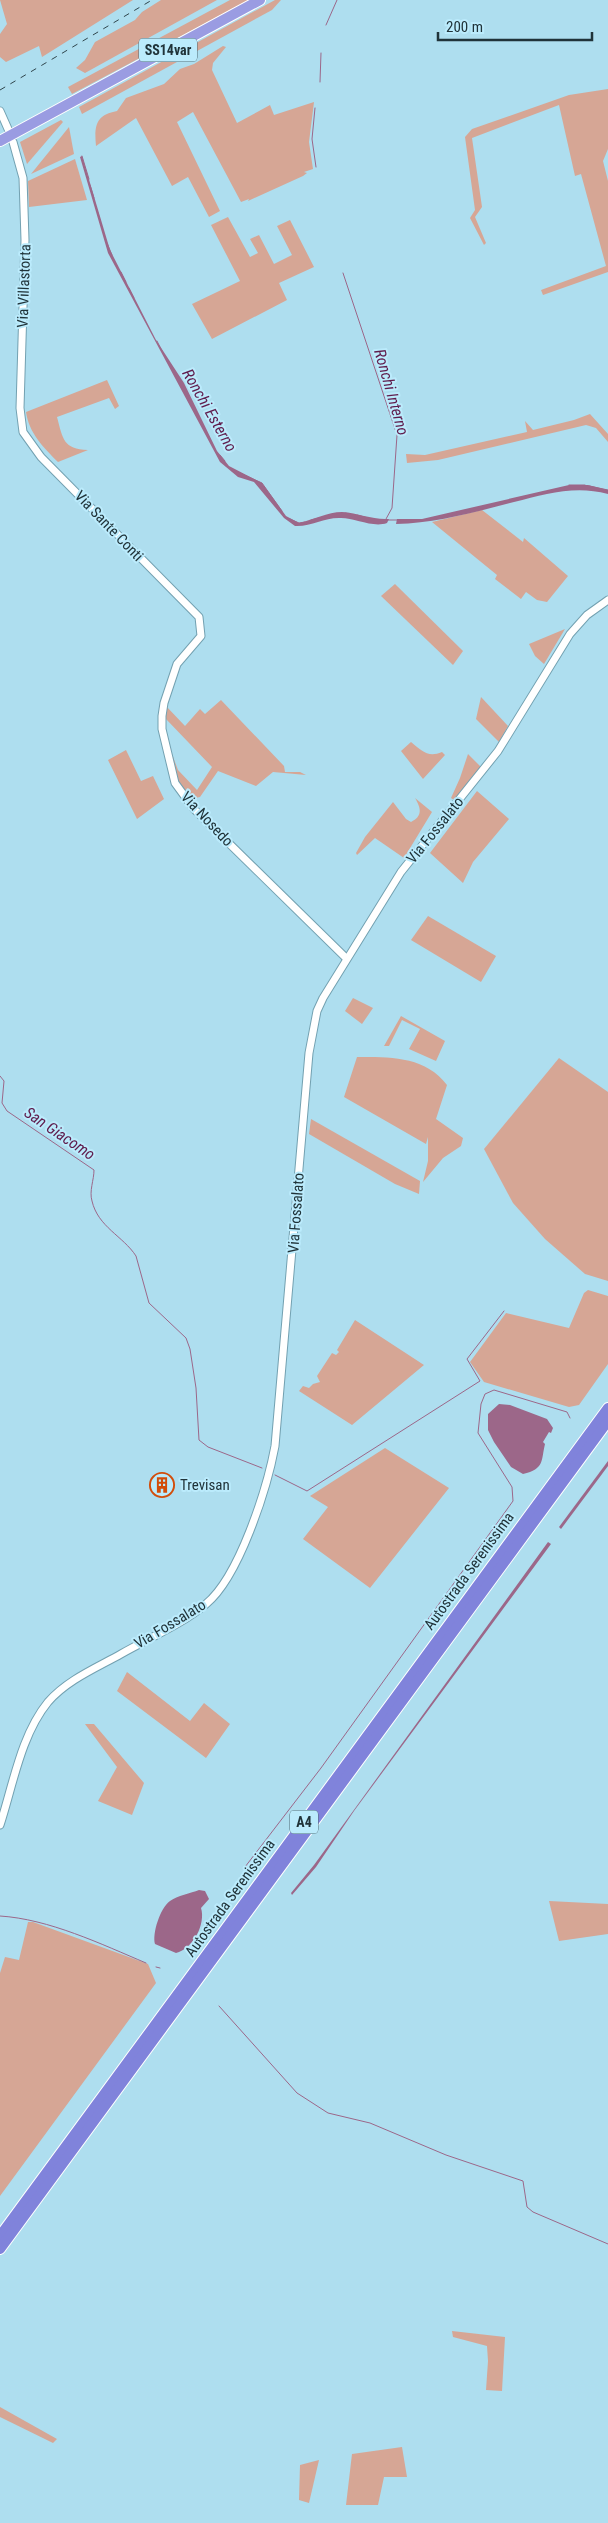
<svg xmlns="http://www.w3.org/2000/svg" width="608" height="2523" viewBox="0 0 608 2523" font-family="'Roboto Condensed',sans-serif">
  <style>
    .green { fill: #d6a695 }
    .water { fill: #9c6789 }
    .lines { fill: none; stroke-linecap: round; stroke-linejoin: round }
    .stream { stroke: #9c6789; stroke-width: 1 }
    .tertiary-casing { stroke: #73a1b1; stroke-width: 9 }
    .trunk-casing { stroke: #fff; stroke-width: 12 }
    .motorway-casing { stroke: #fff; stroke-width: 12 }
    .tertiary { stroke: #fff; stroke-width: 7 }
    .trunk { stroke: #9a9ce2; stroke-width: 10 }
    .motorway { stroke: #8083db; stroke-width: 10 }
    .rail { stroke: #30464d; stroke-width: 1; stroke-dasharray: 6 6; stroke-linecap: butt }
    .labels { text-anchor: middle; stroke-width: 4; stroke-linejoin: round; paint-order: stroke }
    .shield { fill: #bbebfc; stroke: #4e6a74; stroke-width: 1 }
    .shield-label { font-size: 14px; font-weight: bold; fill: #203339 }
    .street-label { font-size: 15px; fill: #203339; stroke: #bbebfc }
    .poi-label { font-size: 15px; fill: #203339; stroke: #bbebfc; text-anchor: start }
    .water-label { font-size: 16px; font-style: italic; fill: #5f1c4c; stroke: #bbebfc }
  </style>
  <rect width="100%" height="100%" fill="#aedeef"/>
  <!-- green -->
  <g class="green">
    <path d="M0 0H133L42 57 39 46 6 62 0 57V34L7 24Z"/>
    <path d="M161 0H217L85 73 76 68 85 60 95 42 135 20 142 12Z"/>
    <path d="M230 0H249L72 94 68 87Z"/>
    <path d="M275 0H281L272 10 82 114 79 107Z"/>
    <path d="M223 46 226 47 213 63 212 70 237 123 270 105 274 115 314 102 309 142 313 169 304 172 307 173 303 176 248 201 249 199 241 202 193 112 177 122 220 211 209 217 188 177 172 186 136 118 96 146C94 125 96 115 117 111L126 98 164 84 180 69 194 64Z"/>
    <path d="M608 89V149L603 161 608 181V272L543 295 541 290 606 266 581 174 575 176 559 105 472 138 482 207 475 217 486 243 484 245 470 218 475 210 465 137 472 129 569 95Z"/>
    <path d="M61 120 63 122 27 164 20 142Z"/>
    <path d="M69 127 74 154 31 174Z"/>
    <path d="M75 159 87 200 29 207 28 181Z"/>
    <path d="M228 217 250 257 258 253 250 239 259 235 274 264 292 255 277 226 290 220 314 267 279 283 287 300 212 339 192 304 240 281 211 225Z"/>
    <path d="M107 380 119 406 115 409 109 398 57 417C63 439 63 449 88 450L58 462C43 447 29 433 26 412Z"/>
    <path d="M590 414 608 434V442L596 428 586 425 438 460 407 463 406 454 425 455 527 432 525 421 533 430 574 420Z"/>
    <path d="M482 510 523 542 524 538 568 576 547 602 537 600 526 592 521 599 495 579 497 575 432 522Z"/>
    <path d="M395 584 463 651 453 665 381 596Z"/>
    <path d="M565 629 544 664 535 656 529 644Z"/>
    <path d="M481 697 508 726 499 742 476 719Z"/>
    <path d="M221 700 284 766 285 772H300L306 775 273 772 256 786 218 771 200 797 190 799 178 785 172 754 178 770 197 790 212 767 166 719V706L185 726 200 709 205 714Z"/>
    <path d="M411 742C422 751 428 758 442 752L445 755 423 779 401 751Z"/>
    <path d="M126 750 141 781 153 776 164 799 137 819 108 760Z"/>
    <path d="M468 754 481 767 454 800 451 798 460 778Z"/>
    <path d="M477 791 509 819 473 862 463 883 430 853Z"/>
    <path d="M415 798 432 812 404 858 375 838 357 855 356 853 365 837 393 802 406 819 411 822C423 816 421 808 415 798Z"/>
    <path d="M428 916 496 956 481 982 411 940Z"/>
    <path d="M353 998 373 1008 362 1024 345 1011Z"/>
    <path d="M401 1016 445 1041 436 1061 409 1049 420 1029 402 1020 389 1046H384Z"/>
    <path d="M357 1057C390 1057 425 1056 447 1085L436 1119 463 1138 461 1146 443 1158 423 1182 428 1161V1137L426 1144 344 1097Z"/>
    <path d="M559 1058 608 1092V1281L585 1274 545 1239 513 1203 484 1149Z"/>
    <path d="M311 1119 420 1181 419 1194 395 1184 309 1134Z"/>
    <path d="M588 1290 608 1296V1364L579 1405 569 1407 484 1382 470 1362 506 1313 569 1328 584 1293Z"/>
    <path d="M355 1320 424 1365 352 1425 299 1391 303 1386 309 1388 313 1384 320 1382 317 1376 332 1353 336 1355 339 1352 337 1350Z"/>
    <path d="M385 1448 449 1488 370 1588 303 1539 328 1507 310 1496Z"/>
    <path d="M127 1672 190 1721 204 1703 230 1724 206 1758 117 1691Z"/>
    <path d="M85 1724H94L144 1783 132 1815 98 1801 117 1767Z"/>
    <path d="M549 1901 608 1904V1934L559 1941Z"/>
    <path d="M28 1922H33L148 1964 156 1983 0 2196V1973L5 1957 19 1960Z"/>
    <path d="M452 2331 505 2337 502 2391 486 2390 488 2361 487 2346 453 2337Z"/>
    <path d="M0 2407 57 2439 53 2443 0 2417Z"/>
    <path d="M402 2447 407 2477H384L378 2505H346L352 2454Z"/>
    <path d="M319 2460 309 2503 299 2500 300 2465Z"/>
  </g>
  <!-- water -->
  <g class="water">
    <path d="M82 156 110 250 156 340 184 383 217 451 229 466 262 483 286 516 299 523C312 520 328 512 342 512 359 513 372 520 389 519L387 523C373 528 355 518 341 518 325 517 311 527 295 526L284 518 254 482 238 477 220 462 108 253 80 157Z"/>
    <path d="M569 485H588L608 490V494C575 485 546 494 514 502 475 512 437 523 396 524L397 519H422Z"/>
    <path d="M499 1404 510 1405 547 1419 553 1428 551 1433 549 1432 543 1442 545 1444C541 1460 545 1469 523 1474L511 1467 494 1442 488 1430V1414Z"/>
    <path d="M608 1461V1466L561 1529 559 1527Z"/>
    <path d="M548 1542 551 1544 354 1811 316 1867 292 1895 291 1893 314 1865Z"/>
    <path d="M199 1890 205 1891 209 1899 201 1908C206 1924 193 1949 176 1953L155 1944C152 1934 160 1908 170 1901 177 1896 191 1893 199 1890Z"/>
  </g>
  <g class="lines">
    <!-- stream -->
    <g class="stream">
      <path d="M326 25 337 0"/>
      <path d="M320 82 321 53"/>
      <path d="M315 108 312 139 316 167"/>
      <path d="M82 156 89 179"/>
      <path d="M90 185 94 198"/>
      <path d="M96 207 100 220"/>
      <path d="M107 243 112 255"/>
      <path d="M121 272 126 282"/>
      <path d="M343 273 397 435 392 508 386 519"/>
      <path d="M129 288 134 298"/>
      <path d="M157 341 162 351"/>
      <path d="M220 455 225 461"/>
      <path d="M240 473 262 483 282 511"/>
      <path d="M569 485H585"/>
      <path d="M589 486 608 490"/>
      <path d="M357 515 368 518"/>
      <path d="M326 516 346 513"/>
      <path d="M290 519 299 523 305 522"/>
      <path d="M311 520 319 518"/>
      <path d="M387 520H400"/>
      <path d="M0 1076 4 1081 2 1103 7 1111 94 1170C94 1180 89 1191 92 1201 98 1227 123 1236 136 1256L149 1303 186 1338 190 1349 196 1388 199 1440 208 1447 262 1468"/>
      <path d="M275 1475 307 1491 480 1381 467 1359 504 1311"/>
      <path d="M245 1867 321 1768 513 1501 512 1487 478 1433 481 1404 485 1394 494 1390 567 1412 570 1418"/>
      <path d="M0 1916C49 1919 101 1944 146 1963"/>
      <path d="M156 1967 160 1968"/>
      <path d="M219 2006 297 2093 328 2113 370 2123 446 2155 523 2181 527 2207 533 2212 608 2244"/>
    </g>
    <defs>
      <g id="tertiary">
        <path d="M0 111 8 129"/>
        <path d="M13 142 23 178 25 240 20 408 23 432 41 457 199 617 201 636 177 664 164 703 162 716V729L175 783 194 809 346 958"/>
        <path d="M0 1825C13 1785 21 1735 48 1702 67 1680 96 1668 121 1654 149 1638 181 1625 206 1604 239 1577 267 1489 275 1446L309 1053 317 1011 323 998 401 872 498 751 570 634 587 615 608 600"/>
      </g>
      <path id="trunk" d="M0 141 260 0"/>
      <g id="motorway">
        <path d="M0 2236 608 1408"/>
        <path d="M0 2249 608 1421"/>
      </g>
    </defs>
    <!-- tertiary casing -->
    <use href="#tertiary" class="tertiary-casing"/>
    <!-- trunk casing -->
    <use href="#trunk" class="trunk-casing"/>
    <!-- motorway casing -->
    <use href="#motorway" class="motorway-casing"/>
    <!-- tertiary -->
    <use href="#tertiary" class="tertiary"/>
    <!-- trunk -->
    <use href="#trunk" class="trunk"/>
    <!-- motorway -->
    <use href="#motorway" class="motorway"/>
    <!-- rail -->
    <path class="rail" d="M0 90 152 0"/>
  </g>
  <!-- icons -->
  <defs>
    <symbol id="building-ring" viewBox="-11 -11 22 22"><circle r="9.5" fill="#bbebfc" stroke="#d24d0a" stroke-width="1.5"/><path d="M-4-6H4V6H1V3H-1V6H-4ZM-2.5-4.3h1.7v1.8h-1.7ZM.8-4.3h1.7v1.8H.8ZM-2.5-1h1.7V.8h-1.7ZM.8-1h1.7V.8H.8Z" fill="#d24d0a"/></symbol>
  </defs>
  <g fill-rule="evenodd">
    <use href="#building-ring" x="148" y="1471" width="28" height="28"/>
  </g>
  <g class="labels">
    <!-- shield labels -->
    <g class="shield">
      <rect x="139" y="38.5" width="58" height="23" rx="4"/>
      <rect x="290" y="1810.5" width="28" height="23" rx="4"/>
    </g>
    <g class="shield-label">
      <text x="168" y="55">SS14var</text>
      <text x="304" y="1827">A4</text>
    </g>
    <!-- street labels -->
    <g class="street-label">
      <text transform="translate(24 286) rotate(-88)" y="5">Via Villastorta</text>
      <text transform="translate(109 526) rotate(46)" y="5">Via Sante Conti</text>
      <text transform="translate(207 819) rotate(47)" y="5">Via Nosedo</text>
      <text transform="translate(435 830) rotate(-51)" y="5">Via Fossalato</text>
      <text transform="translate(296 1213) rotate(-86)" y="5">Via Fossalato</text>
      <text transform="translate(469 1571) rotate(-54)" y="5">Autostrada Serenissima</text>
      <text transform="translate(170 1624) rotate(-31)" y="5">Via Fossalato</text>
      <text transform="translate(230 1898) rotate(-54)" y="5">Autostrada Serenissima</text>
    </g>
    <!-- poi labels -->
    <g class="poi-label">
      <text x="180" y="1490">Trevisan</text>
    </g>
    <!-- water labels -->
    <g class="water-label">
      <text transform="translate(392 392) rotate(74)" y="6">Ronchi Interno</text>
      <text transform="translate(210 410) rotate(60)" y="6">Ronchi Esterno</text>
      <text transform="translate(60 1133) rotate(34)" y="6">San Giacomo</text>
    </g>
  </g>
  <!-- scale -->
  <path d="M438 32v8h154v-8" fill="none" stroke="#203339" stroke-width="2.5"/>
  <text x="446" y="32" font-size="15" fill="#203339" stroke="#bbebfc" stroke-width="4" paint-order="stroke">200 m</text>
</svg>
